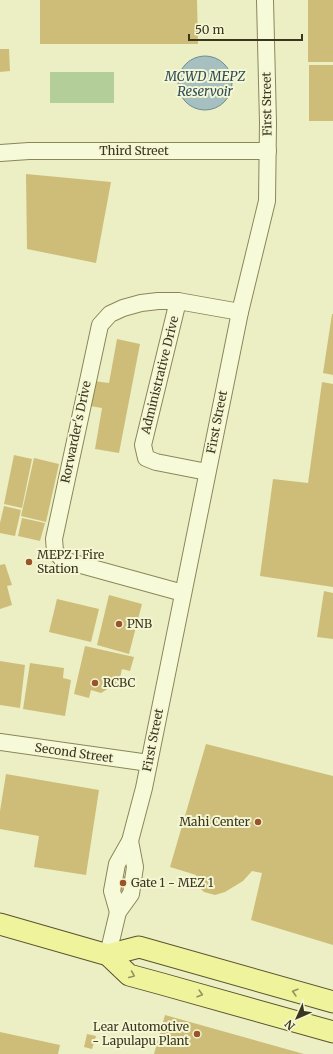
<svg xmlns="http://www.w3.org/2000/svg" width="333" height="1054" viewBox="0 0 333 1054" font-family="Merriweather,serif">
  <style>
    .green { fill: #b3ce98 }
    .water { fill: #a6c0c2; stroke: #6d8d91 }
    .building { fill: #cebd79 }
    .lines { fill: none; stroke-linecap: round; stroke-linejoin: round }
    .minor-casing { stroke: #8b865a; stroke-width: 18 }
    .major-casing { stroke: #59522e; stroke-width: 23 }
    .minor { stroke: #f7fad8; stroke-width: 16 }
    .major { stroke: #eef39c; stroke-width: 21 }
    .oneway { stroke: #94945d }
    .poi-dot { fill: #9b5328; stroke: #f4f6d4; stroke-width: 1.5 }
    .labels { text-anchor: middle; stroke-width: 4; stroke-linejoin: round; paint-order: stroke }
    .street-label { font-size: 12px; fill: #3a361e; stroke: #f4f6d4 }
    .poi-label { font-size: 12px; fill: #3a361e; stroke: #f4f6d4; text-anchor: start }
    .water-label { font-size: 13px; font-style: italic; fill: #2d4c5a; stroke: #f4f6d4 }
  </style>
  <rect width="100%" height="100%" fill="#ecefc4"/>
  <!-- green -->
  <rect class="green" x="50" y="72" width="64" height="31"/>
  <!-- water -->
  <circle class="water" cx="205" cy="83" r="27"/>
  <!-- building -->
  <g class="building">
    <path d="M40 0H197L198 44H40Z"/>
    <rect x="308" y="0" width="25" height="62"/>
    <path d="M0 49H9L10 71 0 72Z"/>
    <rect x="309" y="65" width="24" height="56"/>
    <path d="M26 174 111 182 96 263 27 249Z"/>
    <path d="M332 314H333V375L323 373Z"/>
    <path d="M117 339 140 344 119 453 95 449 102 408 90 406 94 381 109 383Z"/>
    <path d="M322 382 333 384V587L260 576 273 479 308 483Z"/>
    <path d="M14 455 32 459 22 508 4 504Z"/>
    <path d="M34 458 59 464 46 522 21 516Z"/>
    <path d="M4 506 21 510 15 536 0 533V523Z"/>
    <path d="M22 518 45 523 40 541 18 536Z"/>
    <path d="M5 564 12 585 7 586 12 605 0 609V565Z"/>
    <path d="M324 591 333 593V639L317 637Z"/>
    <path d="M109 595 142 604 129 654 97 645Z"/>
    <path d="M57 599 99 609 91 642 49 632Z"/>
    <path d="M85 646 134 657 130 671 122 669 119 682 101 693 91 690 89 698 74 694Z"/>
    <path d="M0 661 25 665 20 708 0 705Z"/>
    <path d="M30 663 64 668 63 678 71 680 65 716 23 709Z"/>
    <path d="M206 744 333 776V945L251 920 262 873 252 871 243 881 225 892 215 895 204 892 199 887 196 875 170 867Z"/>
    <path d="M6 774 99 790 86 875 34 867 39 836 0 829V811Z"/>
    <path d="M121 875 127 877 125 892 118 890Z"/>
    <path d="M165 1015 304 1054H154Z"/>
    <path d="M0 1032 60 1045 58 1054H0Z"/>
    <path d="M87 1034 96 1036 92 1049 84 1047Z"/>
  </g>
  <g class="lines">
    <defs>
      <g id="minor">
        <path d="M0 153 29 151H268"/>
        <path d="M178 301 143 445 146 458 156 462 207 472"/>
        <path d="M183 593 63 560 55 551 54 539 100 325 110 314 123 308 141 303 158 301H178L240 312"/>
        <path d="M0 742 149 763"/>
        <path d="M118 912 112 891 117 864 130 841 144 788 240 312 267 201 268 123 265 0"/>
        <path d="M108 954 118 912 131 894 135 867 130 841"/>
      </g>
      <g id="major">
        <path d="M0 924 108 955 129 975 162 984 333 1032"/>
        <path d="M108 955 139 947 333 1002"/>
      </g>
    </defs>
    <!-- minor casing -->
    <use href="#minor" class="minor-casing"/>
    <!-- major casing -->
    <use href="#major" class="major-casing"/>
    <!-- minor -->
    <use href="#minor" class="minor"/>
    <!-- major -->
    <use href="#major" class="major"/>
  </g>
  <!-- one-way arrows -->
  <defs><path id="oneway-chevron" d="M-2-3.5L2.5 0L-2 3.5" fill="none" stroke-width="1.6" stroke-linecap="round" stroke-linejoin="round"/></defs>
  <g class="oneway">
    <use href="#oneway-chevron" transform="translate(132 975) rotate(23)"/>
    <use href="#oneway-chevron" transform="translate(295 992) rotate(-164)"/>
    <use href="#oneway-chevron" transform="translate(200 994) rotate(16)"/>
  </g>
  <!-- markers -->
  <g class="poi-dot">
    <circle cx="29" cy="562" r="4"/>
    <circle cx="119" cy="624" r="4"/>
    <circle cx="95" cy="683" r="4"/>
    <circle cx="258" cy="822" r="4"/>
    <circle cx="123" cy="883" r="4"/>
    <circle cx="197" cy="1034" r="4"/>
  </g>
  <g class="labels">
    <!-- street labels -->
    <g class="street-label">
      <text transform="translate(267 104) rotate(-91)" y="4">First Street</text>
      <text x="134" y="155">Third Street</text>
      <text transform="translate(160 375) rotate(-76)" y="4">Administrative Drive</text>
      <text transform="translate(217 422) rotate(-79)" y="4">First Street</text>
      <text transform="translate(76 432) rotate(-78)" y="4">Rorwarder's Drive</text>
      <text transform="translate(153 740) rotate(-79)" y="4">First Street</text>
      <text transform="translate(74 753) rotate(8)" y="4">Second Street</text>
    </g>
    <!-- poi labels -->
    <g class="poi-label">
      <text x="37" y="559">MEPZ I Fire<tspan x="37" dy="14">Station</tspan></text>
      <text x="127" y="628">PNB</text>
      <text x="103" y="687">RCBC</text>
      <text x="250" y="826" text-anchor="end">Mahi Center</text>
      <text x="131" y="887">Gate 1 - MEZ 1</text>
      <text x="189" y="1031" text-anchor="end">Lear Automotive<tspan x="189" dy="14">- Lapulapu Plant</tspan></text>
    </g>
    <!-- water labels -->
    <g class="water-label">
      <text x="205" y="81">MCWD MEPZ<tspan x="205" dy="15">Reservoir</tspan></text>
    </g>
  </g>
  <!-- north arrow -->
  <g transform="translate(297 1018) rotate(225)" stroke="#f4f6d4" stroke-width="3" paint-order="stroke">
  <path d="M0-3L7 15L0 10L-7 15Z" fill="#3a361e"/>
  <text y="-6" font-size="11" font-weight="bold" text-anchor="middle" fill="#3a361e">N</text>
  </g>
  <!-- scale -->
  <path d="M189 34v6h113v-6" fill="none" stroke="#3a361e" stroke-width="2"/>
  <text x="195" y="34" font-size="12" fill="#3a361e" stroke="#f4f6d4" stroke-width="3" paint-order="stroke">50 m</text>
</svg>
